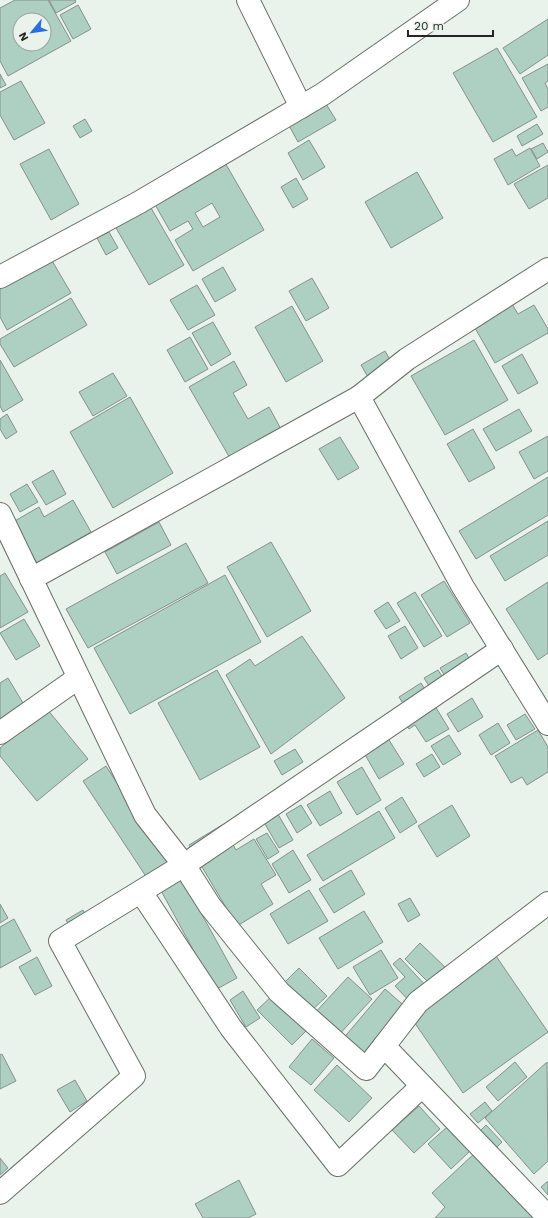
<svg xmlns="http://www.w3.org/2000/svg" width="548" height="1218" viewBox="0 0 548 1218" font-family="'Work Sans',sans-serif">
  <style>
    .building { fill: #add0c3; stroke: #86908c; fill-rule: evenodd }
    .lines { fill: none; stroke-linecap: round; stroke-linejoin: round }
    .minor-casing { stroke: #686f69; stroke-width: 24 }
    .minor { stroke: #fff; stroke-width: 22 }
  </style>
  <rect width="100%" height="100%" fill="#eaf3eb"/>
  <!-- building -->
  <g class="building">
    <path d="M15 0H48L71 41 8 76 0 61V8ZM20 20H44V44H20Z"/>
    <path d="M49 0H75L76 2 56 13Z"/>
    <path d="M78 5 91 29 73 39 60 15Z"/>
    <path d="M548 19V55L520 74 503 48Z"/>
    <path d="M497 48 537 117 493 142 453 73Z"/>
    <path d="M548 64V81L545 83 548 89V107L541 111 522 78Z"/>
    <path d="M0 74 6 85 0 88Z"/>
    <path d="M21 81 45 123 14 140 0 115V92Z"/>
    <path d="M323 99 336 120 298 142 286 120Z"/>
    <path d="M85 119 92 131 80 138 73 126Z"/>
    <path d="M537 124 543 134 522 146 517 136Z"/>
    <path d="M309 140 325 167 303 180 288 153Z"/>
    <path d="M543 143 548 152 537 159 531 149Z"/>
    <path d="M530 148 540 166 508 185 494 159 512 149 516 156Z"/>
    <path d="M49 149 79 204 51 220 20 164Z"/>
    <path d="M224 161 264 230 193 271 175 240 193 229 188 221 170 231 153 201ZM212 203 220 217 203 227 195 213Z"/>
    <path d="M548 165V198L529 209 514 184Z"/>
    <path d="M417 172 443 218 391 248 365 202Z"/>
    <path d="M296 178 308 199 293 208 281 187Z"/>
    <path d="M147 201 184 265 149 285 112 221Z"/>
    <path d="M109 232 118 248 106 255 97 238Z"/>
    <path d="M51 259 71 293 7 330 0 317V288Z"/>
    <path d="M223 267 236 290 215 302 202 279Z"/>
    <path d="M312 278 329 308 306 321 289 291Z"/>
    <path d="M197 285 215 315 188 330 170 300Z"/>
    <path d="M71 298 87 325 14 367 0 344V339Z"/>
    <path d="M512 304 518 314 534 305 548 329V333L495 363 471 321Z"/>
    <path d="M292 306 323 361 286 382 255 327Z"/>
    <path d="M213 322 231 354 211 366 192 333Z"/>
    <path d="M190 337 208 369 185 382 167 350Z"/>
    <path d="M474 340 508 400 445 435 411 376Z"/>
    <path d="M385 351 393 365 369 379 361 365Z"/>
    <path d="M522 354 538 383 518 394 502 366Z"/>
    <path d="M0 360 23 400 3 412 0 406Z"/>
    <path d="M234 361 247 385 233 393 248 419 269 407 282 431 231 460 189 387Z"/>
    <path d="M113 373 127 396 93 416 79 392Z"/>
    <path d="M130 397 173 473 113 508 70 432Z"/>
    <path d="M519 409 532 431 496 451 483 429Z"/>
    <path d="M7 414 17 432 6 439 0 429V419Z"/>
    <path d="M473 429 495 468 469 482 447 444Z"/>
    <path d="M548 436V471L534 479 519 452Z"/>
    <path d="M340 437 359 468 338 480 319 449Z"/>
    <path d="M53 470 66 494 46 505 32 482Z"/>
    <path d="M548 477V515L476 559 459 531Z"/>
    <path d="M27 484 38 502 20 512 10 494Z"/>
    <path d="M73 500 91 532 37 563 13 522 39 507 44 517Z"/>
    <path d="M548 521V555L505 581 490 556Z"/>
    <path d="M159 522 171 545 117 574 105 552Z"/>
    <path d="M271 542 311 611 267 637 227 567Z"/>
    <path d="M186 543 208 583 88 648 66 609Z"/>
    <path d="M5 573 28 612 0 628V576Z"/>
    <path d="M225 575 261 642 130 714 94 648Z"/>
    <path d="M444 581 470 623 447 637 421 595Z"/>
    <path d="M548 582V653L538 660 506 609Z"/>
    <path d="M415 592 442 636 424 647 397 603Z"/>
    <path d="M388 602 400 621 386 629 374 611Z"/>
    <path d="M24 619 40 646 16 660 0 633Z"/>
    <path d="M405 626 418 648 401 659 388 636Z"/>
    <path d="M302 636 345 698 271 754 226 675 250 659 255 666Z"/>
    <path d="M466 653 478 673 452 688 440 668Z"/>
    <path d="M217 670 260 747 200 780 158 703Z"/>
    <path d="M438 670 452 692 438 700 424 678Z"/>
    <path d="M8 678 26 708 0 725V683Z"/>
    <path d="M421 683 449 729 426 742 415 725 409 729 403 719 410 715 399 697Z"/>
    <path d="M472 698 483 717 458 732 447 714Z"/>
    <path d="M47 709 88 759 37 801 0 756V748Z"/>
    <path d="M525 714 535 729 516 740 507 725Z"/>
    <path d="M498 723 510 743 491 755 479 735Z"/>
    <path d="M538 730 548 747V772L527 785 522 777 511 783 495 756Z"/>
    <path d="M384 732 404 764 379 779 360 746Z"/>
    <path d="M449 735 461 754 443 765 431 746Z"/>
    <path d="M295 749 303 762 282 775 274 761Z"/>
    <path d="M432 754 440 767 424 777 416 764Z"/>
    <path d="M106 766 169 864 147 878 83 781Z"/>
    <path d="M362 767 381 800 357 815 337 782Z"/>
    <path d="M330 791 342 813 320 826 307 805Z"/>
    <path d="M402 797 417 822 400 833 385 808Z"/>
    <path d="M272 804 293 840 279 848 258 812Z"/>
    <path d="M301 805 312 823 297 833 286 814Z"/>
    <path d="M452 805 470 836 437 857 418 826Z"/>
    <path d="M379 811 395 838 323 881 307 855Z"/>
    <path d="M222 825 236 850 254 839 276 875 261 884 273 904 237 926 189 845Z"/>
    <path d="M267 833 279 852 268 859 256 839Z"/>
    <path d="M293 850 311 880 289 893 272 864Z"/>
    <path d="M351 870 365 894 334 913 319 889Z"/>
    <path d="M180 875 237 978 215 990 159 887Z"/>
    <path d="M309 890 328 921 288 944 270 914Z"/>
    <path d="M410 898 420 915 408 922 398 904Z"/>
    <path d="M0 904 8 918 0 923Z"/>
    <path d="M83 910 89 920 72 930 66 920Z"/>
    <path d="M364 911 383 942 338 969 319 938Z"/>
    <path d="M14 919 31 951 0 968V927Z"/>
    <path d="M420 943 448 970 432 986 405 959Z"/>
    <path d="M381 950 398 978 370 995 353 967Z"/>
    <path d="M496 956 548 1032 463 1093 410 1016Z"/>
    <path d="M37 957 52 986 35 995 19 967Z"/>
    <path d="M400 958 429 989 412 1004 395 986 405 977 393 964Z"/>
    <path d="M299 968 327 996 309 1013 282 985Z"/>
    <path d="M348 977 372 999 336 1038 312 1016Z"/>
    <path d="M385 989 409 1010 367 1061 342 1040Z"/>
    <path d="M243 991 260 1018 246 1027 230 1000Z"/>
    <path d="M272 996 306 1031 292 1045 257 1010Z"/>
    <path d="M312 1039 334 1058 311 1085 289 1067Z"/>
    <path d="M2 1054 16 1081 0 1089V1055Z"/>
    <path d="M515 1062 527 1077 498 1101 486 1087Z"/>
    <path d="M547 1062 548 1161 534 1174 485 1118Z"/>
    <path d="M337 1065 372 1098 349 1122 314 1090Z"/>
    <path d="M75 1080 87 1101 70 1112 57 1090Z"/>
    <path d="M485 1102 492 1111 478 1123 470 1114Z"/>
    <path d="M419 1106 440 1129 414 1153 392 1130Z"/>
    <path d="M486 1125 502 1142 493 1151 477 1134Z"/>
    <path d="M447 1127 470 1151 451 1169 428 1144Z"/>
    <path d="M476 1152 536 1218H435L445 1207 432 1193Z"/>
    <path d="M0 1158 8 1168 0 1175Z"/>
    <path d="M239 1180 256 1214 248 1218H203L195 1204Z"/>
    <path d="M548 1181V1195L541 1187Z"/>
  </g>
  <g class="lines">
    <defs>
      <g id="minor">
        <path d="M248 0 301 107"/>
        <path d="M548 269 407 359 359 397 463 587 548 724"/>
        <path d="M0 277 138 203 323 94 458 0"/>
        <path d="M0 514 145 815 184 865 210 906 279 992 366 1069 384 1046"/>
        <path d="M31 579 359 397"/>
        <path d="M0 733 78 678"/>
        <path d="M141 892 231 1028 338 1165 422 1086"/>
        <path d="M548 903 418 1002 384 1046 548 1217"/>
        <path d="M0 1193 134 1076 60 941 184 865 502 649"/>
      </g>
    </defs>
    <!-- minor casing -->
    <use href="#minor" class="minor-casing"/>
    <!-- minor -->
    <use href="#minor" class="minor"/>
  </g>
  <!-- north arrow -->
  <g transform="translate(32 32) rotate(241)"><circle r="19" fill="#eaf3eb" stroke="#9aa19b"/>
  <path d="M0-3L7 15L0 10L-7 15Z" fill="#2a6fdc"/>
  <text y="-6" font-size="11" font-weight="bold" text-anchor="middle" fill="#232623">N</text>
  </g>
  <!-- scale -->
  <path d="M408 30v6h85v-6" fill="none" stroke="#232623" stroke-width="2"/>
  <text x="414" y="30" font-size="12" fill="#232623" stroke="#eaf3eb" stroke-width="3" paint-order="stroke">20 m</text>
</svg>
